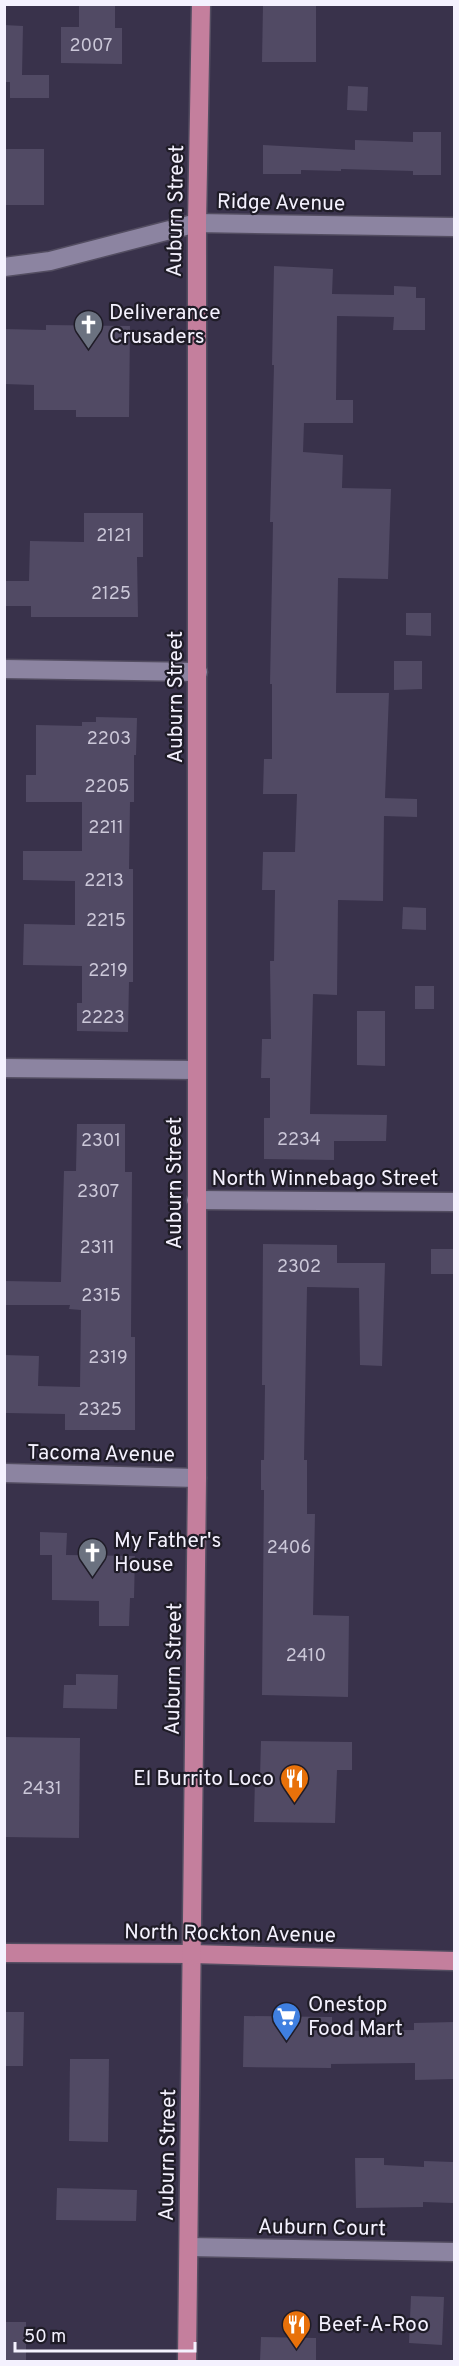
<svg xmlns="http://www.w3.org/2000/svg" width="459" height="2366" viewBox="0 0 459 2366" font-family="Overpass,sans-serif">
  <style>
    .building { fill: #514a64 }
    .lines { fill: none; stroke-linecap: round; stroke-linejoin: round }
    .minor-casing { stroke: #534d61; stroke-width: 21 }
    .major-casing { stroke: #534d61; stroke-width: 21 }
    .minor { stroke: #8c84a1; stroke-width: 18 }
    .major { stroke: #c47f9d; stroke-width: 18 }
    .labels { text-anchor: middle; stroke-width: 4.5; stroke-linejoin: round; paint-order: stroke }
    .number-label { font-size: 18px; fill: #cbc7d8 }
    .street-label { font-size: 21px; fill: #f4f1fe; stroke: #1f1c27 }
    .poi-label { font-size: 21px; fill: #f4f1fe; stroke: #1f1c27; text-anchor: start }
  </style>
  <rect width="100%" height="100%" fill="#39324b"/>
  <!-- building -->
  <g class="building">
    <path d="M79 4H115V28H122V64L61 63V27H79Z"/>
    <path d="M263 4H316V62H262Z"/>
    <path d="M4 25 23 26 22 75H49V98H10V82H4Z"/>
    <path d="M348 86 368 87 367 111 347 110Z"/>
    <path d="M413 132H441V175H413V171L341 169V171L301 170V174H263V145L355 150V140L413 142Z"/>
    <rect x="6" y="149" width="38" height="56"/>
    <path d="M274 266 333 269 332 294 394 295V286L416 287V298H425V330H393L394 317 337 316 336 400H353V423H304L303 452 343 455 342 488 391 489 388 579 338 578 336 693H389L385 798 417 799V817L384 816 383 901 338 900 337 995 313 994 310 1114 387 1115 386 1141H334V1160L264 1159V1118H270V1078H261L262 1039H271L270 961H274L275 890H262L263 852H295L297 794H263L264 759H272V684H270L273 522H270L274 365H272Z"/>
    <path d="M46 325 130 326 129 417H76V410H34V385L4 384V329L46 330Z"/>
    <path d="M84 513H143V557H137L138 617H31V606H4V581H29L30 541 84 542Z"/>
    <path d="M406 613H431V636L406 635Z"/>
    <path d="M394 661H422V689L394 690Z"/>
    <path d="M96 717 137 718 136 755H134V802H130L129 869H133V982H129L128 1032 77 1031V1003H82V966L23 965 24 924 75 925V881L23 880V851H82V802H26V775H36V725L82 726V722H96Z"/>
    <path d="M403 907 426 908V930L402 929Z"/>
    <rect x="415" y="986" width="19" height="23"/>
    <path d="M357 1011H385V1066L357 1065Z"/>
    <path d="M77 1124H125V1172H132L131 1337H135V1430H65V1414L6 1413 4 1355 39 1356 38 1386 80 1387 81 1310 69 1309 70 1305H4V1281L61 1282 64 1171H76Z"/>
    <path d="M263 1244 337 1245V1263H385L382 1366 360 1365 359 1288 307 1287 304 1460H307V1514H315L313 1615 349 1616 348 1697 262 1695 264 1490H261V1460H264L265 1385H262Z"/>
    <rect x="431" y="1249" width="23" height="25"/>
    <path d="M40 1532 67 1533 66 1555 135 1556 134 1598H130L129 1626H99V1601L52 1600V1555H40Z"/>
    <path d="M76 1674 118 1675 117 1709 63 1708 64 1685H76Z"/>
    <path d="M4 1737 80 1738 79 1838 4 1837Z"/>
    <path d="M261 1741 352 1742V1770H337L335 1823 254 1822 255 1777H260Z"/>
    <path d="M4 2012H24L23 2066H4Z"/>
    <path d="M244 2016 332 2017V2031L414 2030V2023L454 2022V2079L415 2080V2063L331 2064V2068L243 2067Z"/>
    <path d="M70 2059H109L108 2142 69 2141Z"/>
    <path d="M355 2158H384V2165L424 2167V2161L454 2162 453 2203 423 2202V2207L356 2208Z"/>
    <path d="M57 2188 137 2190 136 2221 56 2220Z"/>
    <path d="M411 2296 444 2297 442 2345 409 2343Z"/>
    <rect x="4" y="2322" width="22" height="39"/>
    <path d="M261 2337 316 2338V2361H260Z"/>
  </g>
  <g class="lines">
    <defs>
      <g id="minor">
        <path d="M4 267 50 261 197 223 454 227"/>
        <path d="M4 669 198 672"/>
        <path d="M4 1068 196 1070"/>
        <path d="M196 1200 454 1202"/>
        <path d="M4 1473 197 1478"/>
        <path d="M189 2247 454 2252"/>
      </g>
      <g id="major">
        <path d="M4 1953 192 1954 454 1961"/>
        <path d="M187 2362 197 1478V223L201 4"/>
      </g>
    </defs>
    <!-- minor casing -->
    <use href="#minor" class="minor-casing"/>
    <!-- major casing -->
    <use href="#major" class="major-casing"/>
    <!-- minor -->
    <use href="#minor" class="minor"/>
    <!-- major -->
    <use href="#major" class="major"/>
  </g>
  <!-- icons -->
  <defs>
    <symbol id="church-pin" viewBox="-11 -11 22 30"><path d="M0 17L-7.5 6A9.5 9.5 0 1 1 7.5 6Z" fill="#6b7280" stroke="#1f1c27"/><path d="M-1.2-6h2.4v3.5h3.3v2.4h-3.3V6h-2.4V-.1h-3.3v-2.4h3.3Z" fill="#fff"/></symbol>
    <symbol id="restaurant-pin" viewBox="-11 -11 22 30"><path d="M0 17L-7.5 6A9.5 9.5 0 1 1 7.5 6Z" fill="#e8710a" stroke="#1f1c27"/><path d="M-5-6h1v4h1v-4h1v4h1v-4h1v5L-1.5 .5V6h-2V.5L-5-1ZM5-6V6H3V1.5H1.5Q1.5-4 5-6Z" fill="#fff"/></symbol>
    <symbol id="supermarket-pin" viewBox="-11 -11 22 30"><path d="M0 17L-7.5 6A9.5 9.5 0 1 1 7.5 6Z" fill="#3f7fe0" stroke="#1f1c27"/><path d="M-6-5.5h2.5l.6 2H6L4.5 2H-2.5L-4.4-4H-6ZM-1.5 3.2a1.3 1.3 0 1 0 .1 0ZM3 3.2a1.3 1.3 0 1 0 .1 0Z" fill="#fff"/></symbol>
  </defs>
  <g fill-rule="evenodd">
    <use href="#church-pin" x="72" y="308" width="33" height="45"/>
    <use href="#church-pin" x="76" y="1536" width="33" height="45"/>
    <use href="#restaurant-pin" x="278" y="1762" width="33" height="45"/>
    <use href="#supermarket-pin" x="270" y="2000" width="33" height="45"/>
    <use href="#restaurant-pin" x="280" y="2308" width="33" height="45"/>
  </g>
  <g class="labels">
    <!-- number labels -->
    <g class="number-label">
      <text x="91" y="51">2007</text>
      <text x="114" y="541">2121</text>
      <text x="111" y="599">2125</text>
      <text x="109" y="744">2203</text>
      <text x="107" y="792">2205</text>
      <text x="106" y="833">2211</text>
      <text x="104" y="886">2213</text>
      <text x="106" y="926">2215</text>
      <text x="108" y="976">2219</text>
      <text x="103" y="1023">2223</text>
      <text x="299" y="1145">2234</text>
      <text x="101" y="1146">2301</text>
      <text x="98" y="1197">2307</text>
      <text x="97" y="1253">2311</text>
      <text x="299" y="1272">2302</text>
      <text x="101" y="1301">2315</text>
      <text x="108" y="1363">2319</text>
      <text x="100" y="1415">2325</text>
      <text x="289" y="1553">2406</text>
      <text x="306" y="1661">2410</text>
      <text x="42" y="1794">2431</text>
    </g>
    <!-- street labels -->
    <g class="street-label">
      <text transform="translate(281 202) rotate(1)" y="7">Ridge Avenue</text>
      <text transform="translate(175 211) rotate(-89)" y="7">Auburn Street</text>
      <text transform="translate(175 697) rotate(-90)" y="7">Auburn Street</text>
      <text x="325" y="1185">North Winnebago Street</text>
      <text transform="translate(174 1183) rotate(-90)" y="7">Auburn Street</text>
      <text transform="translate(101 1453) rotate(1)" y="7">Tacoma Avenue</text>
      <text transform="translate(173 1669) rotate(-89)" y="7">Auburn Street</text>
      <text transform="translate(230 1933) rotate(1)" y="7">North Rockton Avenue</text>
      <text transform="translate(167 2155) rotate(-89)" y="7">Auburn Street</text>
      <text transform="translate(322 2227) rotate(1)" y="7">Auburn Court</text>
    </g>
    <!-- poi labels -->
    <g class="poi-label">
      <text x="109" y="319">Deliverance<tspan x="109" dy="24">Crusaders</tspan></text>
      <text x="114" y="1547">My Father's<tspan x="114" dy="24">House</tspan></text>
      <text x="274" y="1785" text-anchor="end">El Burrito Loco</text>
      <text x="308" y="2011">Onestop<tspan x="308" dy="24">Food Mart</tspan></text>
      <text x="318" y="2331">Beef-A-Roo</text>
    </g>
  </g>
  <!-- border -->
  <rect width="459" height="2366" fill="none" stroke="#f4f1fe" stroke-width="12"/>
  <!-- scale -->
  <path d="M15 2342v9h180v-9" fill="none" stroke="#f4f1fe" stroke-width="3"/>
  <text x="24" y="2342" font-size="18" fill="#f4f1fe" stroke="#1f1c27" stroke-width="4.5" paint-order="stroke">50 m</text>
</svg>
